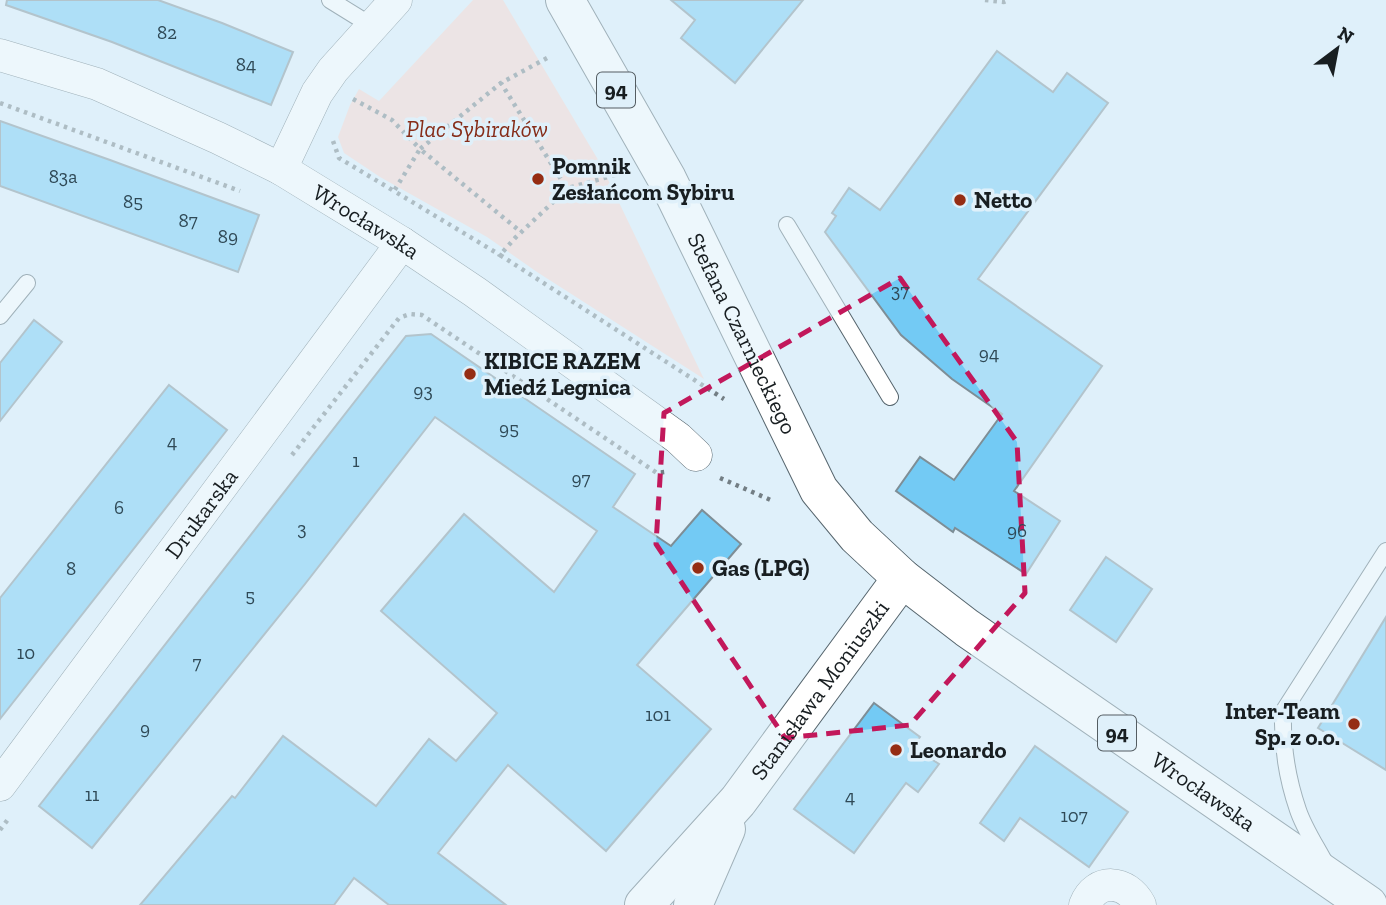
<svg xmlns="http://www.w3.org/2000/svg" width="1386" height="905" viewBox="0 0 1386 905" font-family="'Zilla Slab',serif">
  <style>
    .green { fill: #fcd6cc }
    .building { fill: #73caf4; stroke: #7e8e96; stroke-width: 2 }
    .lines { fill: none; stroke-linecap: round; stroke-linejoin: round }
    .lane-casing { stroke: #56656d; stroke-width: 18 }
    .street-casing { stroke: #56656d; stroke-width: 33 }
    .secondary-casing { stroke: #56656d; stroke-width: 40 }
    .primary-casing { stroke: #56656d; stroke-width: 40 }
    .path { stroke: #737e84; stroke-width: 4.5; stroke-dasharray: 3.5 5; stroke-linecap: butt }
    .lane { stroke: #fff; stroke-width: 16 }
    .street { stroke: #fff; stroke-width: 32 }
    .secondary { stroke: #fff; stroke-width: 38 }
    .primary { stroke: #fff; stroke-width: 38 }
    .marked { fill: none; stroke: #c2185b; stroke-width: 5; stroke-dasharray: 14 9; stroke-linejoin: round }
    .poi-dot { fill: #952d14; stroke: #dff0fa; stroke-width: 2.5 }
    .labels { text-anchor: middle; stroke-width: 7; stroke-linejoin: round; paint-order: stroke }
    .number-label { font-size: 19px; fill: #2f4956 }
    .shield { fill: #dff0fa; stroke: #545d62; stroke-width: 2 }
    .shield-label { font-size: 21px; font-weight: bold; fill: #181e21 }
    .park-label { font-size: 23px; font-style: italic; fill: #862d19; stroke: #dff0fa }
    .poi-label { font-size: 23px; font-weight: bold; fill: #181e21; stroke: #dff0fa; text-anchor: start }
    .street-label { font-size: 23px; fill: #181e21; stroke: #dff0fa }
  </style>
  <rect width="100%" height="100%" fill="#dff0fa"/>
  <!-- green -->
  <path class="green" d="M473 0H503L600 163 704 379 537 272 487 237 380 177 344 153 338 137 350 105 359 89 379 101Z"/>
  <!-- building -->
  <g class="building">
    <path d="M7 0H158L222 23 293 52 271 105 112 42 6 5Z"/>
    <path d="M671 0H803L735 83 681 38 695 20Z"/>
    <path d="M997 51 1053 92 1067 73 1108 103 978 279 1102 366 1014 491 1060 521 1026 574 955 528 953 532 896 491 920 457 954 480 1002 414 952 379 901 335 825 232 836 216 832 213 849 188 880 210Z"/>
    <path d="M0 121 110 160 259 215 238 272 0 186Z"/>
    <path d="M34 320 62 342 0 421V363Z"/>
    <path d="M431 334 635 474 613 507 671 546 702 510 741 544 637 665 711 729 606 851 508 765 438 853 506 905H389L354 878 334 905H140L232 796 235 798 283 736 376 806 429 739 456 761 497 713 381 611 464 514 554 592 597 531 435 417 305 584 92 848 39 806 406 336Z"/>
    <path d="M169 385 227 430 0 719V598Z"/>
    <path d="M1106 557 1152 589 1116 642 1070 610Z"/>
    <path d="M1386 617V770L1318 728Z"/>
    <path d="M874 703 920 737 913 747 939 764 918 792 906 783 854 853 794 809Z"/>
    <path d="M1035 746 1128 812 1089 867 1020 818 1004 841 980 823Z"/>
  </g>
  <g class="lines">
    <defs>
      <g id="lane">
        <path d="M330 0 372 26"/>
        <path d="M787 225 890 397"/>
        <path d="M0 316 27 283"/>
        <path d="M1325 863C1316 846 1304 828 1298 810 1287 778 1282 745 1283 712L1386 551"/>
      </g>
      <g id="street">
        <path id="s1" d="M0 55 97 84 218 138 281 169 402 243 475 292 678 438 696 455"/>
        <path d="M281 169 317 93 333 70 396 0"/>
        <path id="s2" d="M0 785 402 243"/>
        <path d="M1085 905C1096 877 1127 880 1140 905"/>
      </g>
      <g id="secondary">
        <path id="s3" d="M644 905 738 801 902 578"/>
        <path d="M693 905 726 829"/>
      </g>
      <g id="primary">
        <path id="s4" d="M565 0 667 179 819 490 857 536 902 578 967 628 1368 905"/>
      </g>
    </defs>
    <!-- lane casing -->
    <use href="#lane" class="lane-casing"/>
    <!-- street casing -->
    <use href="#street" class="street-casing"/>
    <!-- secondary casing -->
    <use href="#secondary" class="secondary-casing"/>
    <!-- primary casing -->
    <use href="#primary" class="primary-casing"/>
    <!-- path -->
    <g class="path">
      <path d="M985 0 1004 2 1009 0"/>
      <path d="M547 58 501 83 567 189"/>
      <path d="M353 99 392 120 420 149 501 83"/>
      <path d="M0 103 240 191"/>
      <path d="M333 141 339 158 394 191"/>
      <path d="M615 175 568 188 515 238 500 255 724 399"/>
      <path d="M499 257 500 255 394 191 420 149 521 232"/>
      <path d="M292 455 399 318 410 314 422 315 657 473 665 472"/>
      <path d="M720 478 773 501"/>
      <path d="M0 830 9 818"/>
    </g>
    <!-- lane -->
    <use href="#lane" class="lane"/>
    <!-- street -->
    <use href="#street" class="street"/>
    <!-- secondary -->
    <use href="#secondary" class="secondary"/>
    <!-- primary -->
    <use href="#primary" class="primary"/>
  </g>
  <!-- marked area -->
  <path d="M0 0H1386V905H0ZM900 278 1017 442 1025 593 910 725 785 738 656 544 664 413Z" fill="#dff0fa" fill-opacity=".55" fill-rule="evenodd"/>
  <path class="marked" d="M900 278 1017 442 1025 593 910 725 785 738 656 544 664 413Z"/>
  <!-- markers -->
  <g class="poi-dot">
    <circle cx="538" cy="179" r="7"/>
    <circle cx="960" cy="200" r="7"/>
    <circle cx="470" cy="374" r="7"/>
    <circle cx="698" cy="568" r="7"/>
    <circle cx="1354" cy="724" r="7"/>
    <circle cx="896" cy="750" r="7"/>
  </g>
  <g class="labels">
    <!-- number labels -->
    <g class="number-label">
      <text x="167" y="39">82</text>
      <text x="246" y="71">84</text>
      <text x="63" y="183">83a</text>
      <text x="133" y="208">85</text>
      <text x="188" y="227">87</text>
      <text x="228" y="243">89</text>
      <text x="900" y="297">37</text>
      <text x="989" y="360">94</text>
      <text x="423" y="397">93</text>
      <text x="509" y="435">95</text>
      <text x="172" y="448">4</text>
      <text x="356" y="467">1</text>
      <text x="581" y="485">97</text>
      <text x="119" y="514">6</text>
      <text x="302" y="535">3</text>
      <text x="1017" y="537">96</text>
      <text x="71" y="575">8</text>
      <text x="250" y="602">5</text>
      <text x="26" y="659">10</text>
      <text x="197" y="669">7</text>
      <text x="658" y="721">101</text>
      <text x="145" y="735">9</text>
      <text x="92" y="801">11</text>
      <text x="850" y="803">4</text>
      <text x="1074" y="822">107</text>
    </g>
    <!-- shield labels -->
    <g class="shield">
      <rect x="597" y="72.5" width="38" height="35" rx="5"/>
      <rect x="1098" y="715.5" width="38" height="35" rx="5"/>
    </g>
    <g class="shield-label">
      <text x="616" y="97">94</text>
      <text x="1117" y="740">94</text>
    </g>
    <!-- park labels -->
    <g class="park-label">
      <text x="477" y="137">Plac Sybiraków</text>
    </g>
    <!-- poi labels -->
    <g class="poi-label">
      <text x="552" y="174">Pomnik<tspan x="552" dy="26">Zesłańcom Sybiru</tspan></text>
      <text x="974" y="208">Netto</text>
      <text x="484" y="369">KIBICE RAZEM<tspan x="484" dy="26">Miedź Legnica</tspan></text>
      <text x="712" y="576">Gas (LPG)</text>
      <text x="1340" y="719" text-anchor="end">Inter-Team<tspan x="1340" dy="26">Sp. z o.o.</tspan></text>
      <text x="910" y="758">Leonardo</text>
    </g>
    <!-- street labels -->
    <g class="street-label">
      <text dy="8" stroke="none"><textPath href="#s1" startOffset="404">Wrocławska</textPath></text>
      <text dy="8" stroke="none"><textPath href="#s4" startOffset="378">Stefana Czarnieckiego</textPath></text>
      <text dy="8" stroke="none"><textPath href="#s2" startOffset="338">Drukarska</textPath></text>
      <text dy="8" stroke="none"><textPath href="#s3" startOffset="278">Stanisława Moniuszki</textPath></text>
      <text dy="8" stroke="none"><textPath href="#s4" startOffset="1043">Wrocławska</textPath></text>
    </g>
  </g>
  <!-- north arrow -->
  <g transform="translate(1337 49) rotate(32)" stroke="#dff0fa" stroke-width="5" paint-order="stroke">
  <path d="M0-5L12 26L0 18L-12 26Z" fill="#181e21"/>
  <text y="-10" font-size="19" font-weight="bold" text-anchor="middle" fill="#181e21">N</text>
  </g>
</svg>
